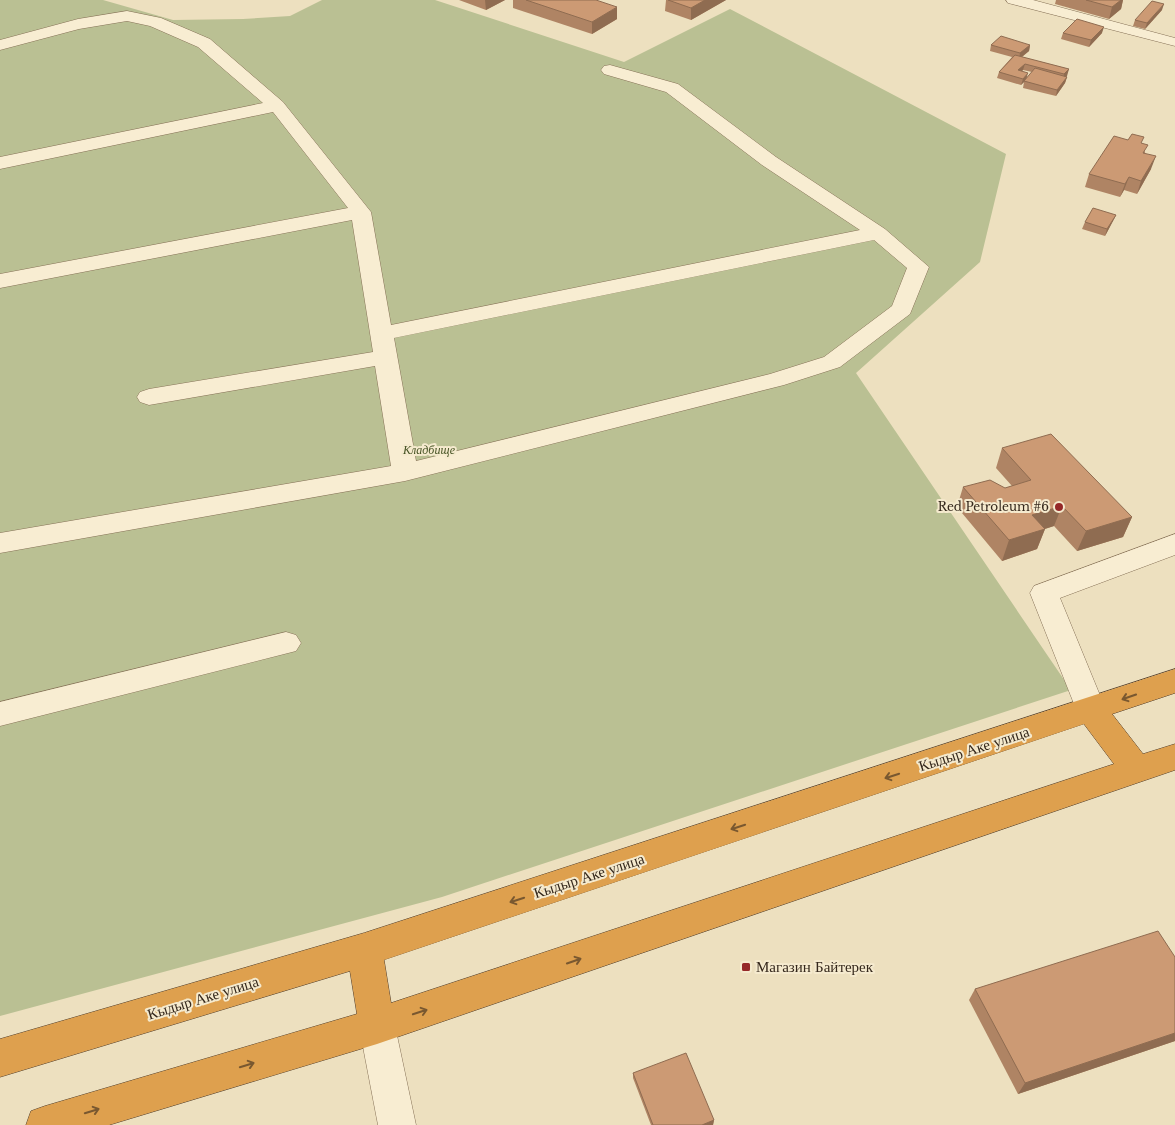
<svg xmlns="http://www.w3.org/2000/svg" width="1175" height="1125" viewBox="0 0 1175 1125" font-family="'Libre Baskerville',serif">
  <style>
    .cemetery { fill: #bac093 }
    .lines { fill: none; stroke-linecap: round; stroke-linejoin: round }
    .minor-casing { stroke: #867157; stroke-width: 1 }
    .highway-casing { stroke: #533f2c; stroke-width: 1 }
    .minor { fill: #f8edd2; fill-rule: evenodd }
    .highway { fill: #dea04e; fill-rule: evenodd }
    .wall { fill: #af8464; fill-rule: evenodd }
    .shaded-wall { fill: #8f6c51 }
    .building { fill: #cc9a74; stroke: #8f6c51 }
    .oneway { stroke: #795830 }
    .poi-dot { fill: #952828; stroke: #f5eace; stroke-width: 2 }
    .labels { text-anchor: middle; stroke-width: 4; stroke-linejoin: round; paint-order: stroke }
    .park-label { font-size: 12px; font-style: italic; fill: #455223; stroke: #f5eace }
    .poi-label { font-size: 12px; fill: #35281c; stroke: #f5eace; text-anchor: end }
    .near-street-label { font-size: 15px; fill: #35281c; stroke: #f5eace }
    .near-poi-label { font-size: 15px; fill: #35281c; stroke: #f5eace; text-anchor: start }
  </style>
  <rect width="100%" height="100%" fill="#ede0bf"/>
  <!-- cemetery -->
  <path class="cemetery" d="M0 0H103L173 20 243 19 290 16 322 0H435L624 62 730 9 1006 154 980 262 856 373 1071 690 442 897 0 1016Z"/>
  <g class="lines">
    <defs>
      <g id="minor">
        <path d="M1006 0H1033L1175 38V46L1008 3Z"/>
        <path d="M127 11 161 18 210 39 283 102 371 212 391 325 860 230 762 165 666 92 604 74 601 70 604 66 610 65 678 84 776 157 885 229 929 267 910 314 840 367 784 385 405 481 0 553V533L391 466 375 366 149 405 140 402 137 397 140 392 149 389 373 352 352 220 0 288V274L348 208 273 112 0 169V157L263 103 198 47 150 26 127 21 79 29 0 50V40L78 19ZM874 240 907 268 892 306 824 357 770 374 416 461 394 338Z"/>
        <path d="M1175 534V555L1060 598 1106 710 1102 719 1091 722 1080 719 1030 593 1034 586Z"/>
        <path d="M286 632 296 635 301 643 296 651 0 726V702Z"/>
        <path d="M377 1008 390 1013 395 1026 416 1125H378L359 1026 364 1013Z"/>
      </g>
      <path id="highway" d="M1175 669V693L1112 714 1143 754 1175 744V770L1137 783 377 1044 109 1125H26L31 1111 45 1106 357 1014 350 971 0 1077V1039L364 933ZM1084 724 1114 764 391 1003 384 960Z"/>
    </defs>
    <!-- minor casing -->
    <use href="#minor" class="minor-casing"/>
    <!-- highway casing -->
    <use href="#highway" class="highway-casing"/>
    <!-- minor -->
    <use href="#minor" class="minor"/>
    <!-- highway -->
    <use href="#highway" class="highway"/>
  </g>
  <!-- wall -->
  <g class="wall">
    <path d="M459 0H505L486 10Z"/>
    <path d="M513 0H596L617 19 592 34 513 8Z"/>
    <path d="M666 0H726L691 20 665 11Z"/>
    <path d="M1056 0H1123L1121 9 1109 19 1055 4Z"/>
    <path d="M1162 10 1145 29 1133 26 1135 20Z"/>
    <path d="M1063 33H1102L1089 47 1061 39Z"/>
    <path d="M991 45H1030L1029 51 1022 57 1069 69 1066 76 1067 77 1065 83 1056 96 1023 88 1024 82 1021 85 997 78 999 72 1012 57 990 51ZM1023 70 1032 72 1027 78 1022 71Z"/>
    <path d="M1142 144 1151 169 1137 194 1124 190 1120 197 1085 187 1089 174Z"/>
    <path d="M1116 215 1113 221 1105 236 1082 229 1085 222Z"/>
    <path d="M1002 448 1132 517 1123 537 1077 551 1054 526 1045 529 1037 549 1002 561 957 507 963 487 1005 488 1012 486 996 468Z"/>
    <path d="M1175 957V1041L1018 1094 969 1000 975 989Z"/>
    <path d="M633 1073 714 1120 713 1125H651L633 1078Z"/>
  </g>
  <!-- shaded-wall -->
  <g class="shaded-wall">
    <path d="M485 0H505L486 10Z"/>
    <path d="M705 0H726L691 20V8Z"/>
    <path d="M1121 0H1123L1121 9 1109 19 1112 7Z"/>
    <path d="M1164 4 1162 10 1145 29 1147 23Z"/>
    <path d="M617 7V19L592 34V22Z"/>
    <path d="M1104 27 1102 33 1089 47 1091 40Z"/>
    <path d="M1030 45 1029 51 1019 59 1020 53Z"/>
    <path d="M1025 64 1023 70 1016 77 1018 70Z"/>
    <path d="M1069 69 1067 76 1063 81 1064 74Z"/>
    <path d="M1028 73 1026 80 1021 85 1023 79Z"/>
    <path d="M1067 77 1065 83 1056 96 1057 90Z"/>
    <path d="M1156 156 1151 169 1137 194 1141 181Z"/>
    <path d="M1129 177 1124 190 1120 197 1125 184Z"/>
    <path d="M1116 215 1113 221 1105 236 1107 229Z"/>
    <path d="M1062 506 1054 526 1025 535 1032 515Z"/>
    <path d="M1132 517 1123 537 1077 551 1086 531Z"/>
    <path d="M1045 529 1037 549 1002 561 1009 540Z"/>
    <path d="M1175 1033V1041L1018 1094 1025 1083Z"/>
    <path d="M714 1120 713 1125H702Z"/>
  </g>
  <!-- building -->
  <g class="building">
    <path d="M526 0H596L617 7 592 22Z"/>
    <path d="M668 0H705L691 8Z"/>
    <path d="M1086 0H1121L1112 7Z"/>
    <path d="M1152 1 1164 4 1147 23 1135 20Z"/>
    <path d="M1077 19 1104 27 1091 40 1063 33Z"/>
    <path d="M1001 36 1030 45 1020 53 991 45Z"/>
    <path d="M1015 55 1069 69 1064 74 1025 64 1018 70 1028 73 1023 79 999 72Z"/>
    <path d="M1035 68 1067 77 1057 90 1024 81Z"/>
    <path d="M1132 134 1144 137 1141 143 1148 145 1143 153 1156 156 1141 181 1129 177 1125 184 1089 174 1114 136 1128 140Z"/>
    <path d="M1093 208 1116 215 1107 229 1085 222Z"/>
    <path d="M1051 434 1132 517 1086 531 1062 506 1032 515 1045 529 1009 540 963 487 990 480 1005 488 1031 480 1002 448Z"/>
    <path d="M1158 931 1175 957V1033L1025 1083 975 989Z"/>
    <path d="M686 1053 714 1120 702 1125H653L633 1073Z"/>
  </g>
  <!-- one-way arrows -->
  <defs><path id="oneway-shaft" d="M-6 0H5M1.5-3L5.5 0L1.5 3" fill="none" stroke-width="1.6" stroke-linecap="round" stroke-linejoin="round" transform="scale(1.25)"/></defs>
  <g class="oneway">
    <use href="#oneway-shaft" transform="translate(1129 697) rotate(161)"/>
    <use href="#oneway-shaft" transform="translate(892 776) rotate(162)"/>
    <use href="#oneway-shaft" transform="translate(738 827) rotate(162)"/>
    <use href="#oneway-shaft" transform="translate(517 900) rotate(162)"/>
    <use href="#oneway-shaft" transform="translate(574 961) rotate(-19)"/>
    <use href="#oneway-shaft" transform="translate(420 1012) rotate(-18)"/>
    <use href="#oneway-shaft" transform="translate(247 1065) rotate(-17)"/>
    <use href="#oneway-shaft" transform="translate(92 1111) rotate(-17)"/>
  </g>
  <!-- markers -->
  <g class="poi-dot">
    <circle cx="1059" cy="507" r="5"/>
    <rect x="741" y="962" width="10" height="10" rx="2.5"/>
  </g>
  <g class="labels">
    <!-- park labels -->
    <g class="park-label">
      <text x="429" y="454">Кладбище</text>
    </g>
    <!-- poi labels -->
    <g class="poi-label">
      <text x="1049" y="511">Red Petroleum #6</text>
    </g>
    <!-- near-street labels -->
    <g class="near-street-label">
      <text transform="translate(974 749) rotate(-18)" y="5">Кыдыр Аке улица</text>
      <text transform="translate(589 876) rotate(-18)" y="5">Кыдыр Аке улица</text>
      <text transform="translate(203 998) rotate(-17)" y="5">Кыдыр Аке улица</text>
    </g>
    <!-- near-poi labels -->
    <g class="near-poi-label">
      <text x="756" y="972">Магазин Байтерек</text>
    </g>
  </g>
</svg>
